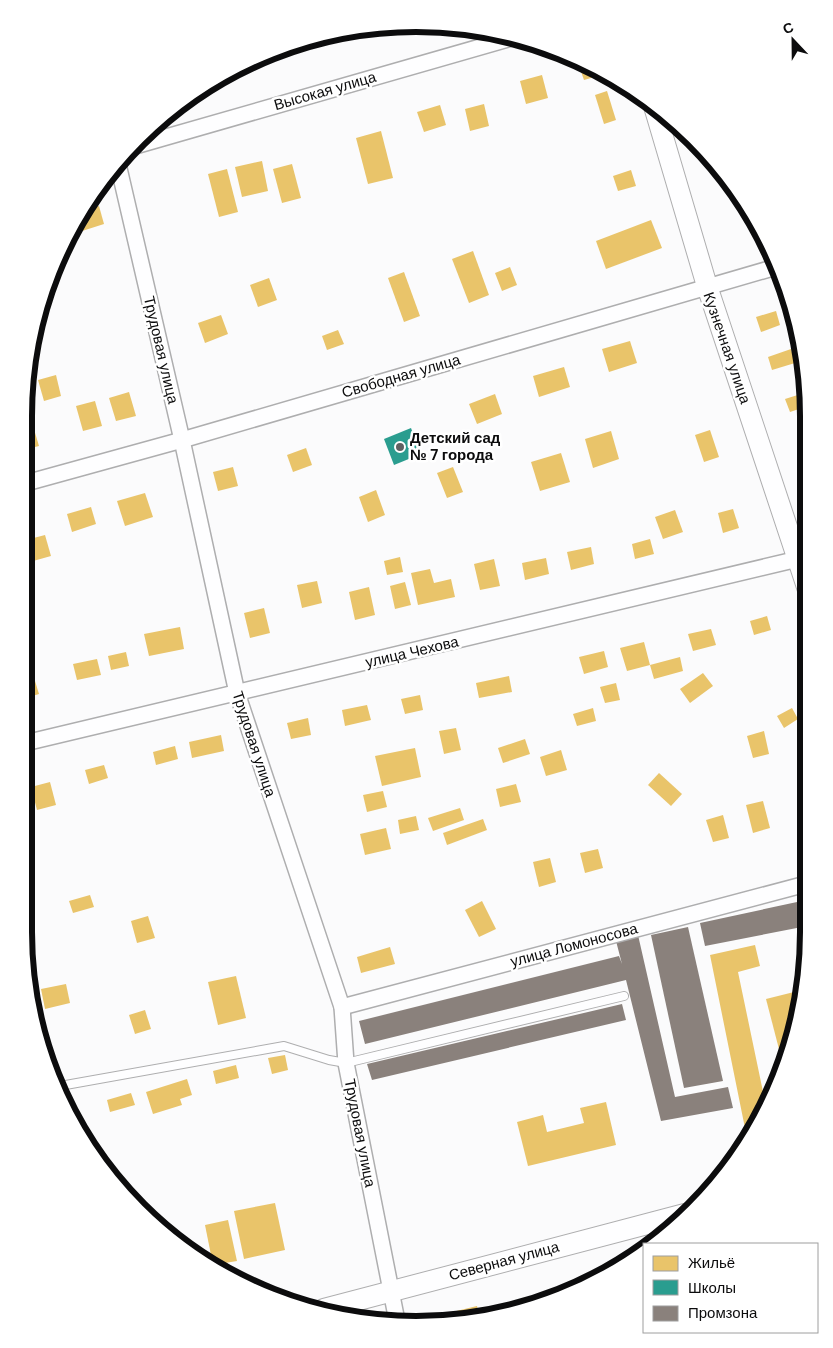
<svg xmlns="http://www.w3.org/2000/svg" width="833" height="1348" viewBox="0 0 833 1348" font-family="'DM Sans',sans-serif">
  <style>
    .homes { fill: #e9c46a }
    .schools { fill: #2a9d8f }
    .industry { fill: #8a817c }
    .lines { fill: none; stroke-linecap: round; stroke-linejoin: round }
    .lane-casing { stroke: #aeaeaf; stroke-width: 10 }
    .street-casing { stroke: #aeaeaf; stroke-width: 18 }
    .secondary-casing { stroke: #aeaeaf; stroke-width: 22 }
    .lane { stroke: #fefeff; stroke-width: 8 }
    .street { stroke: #fefeff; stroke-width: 15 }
    .secondary { stroke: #fefeff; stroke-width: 20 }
    .poi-dot { fill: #606061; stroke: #fff; stroke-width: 2 }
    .labels { text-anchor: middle; stroke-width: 5; stroke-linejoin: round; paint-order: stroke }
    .street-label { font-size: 15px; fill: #0c0c0d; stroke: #fff }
    .poi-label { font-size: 15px; font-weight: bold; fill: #0c0c0d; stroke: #fff; text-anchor: start }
    .rim { fill: none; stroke: #0c0c0d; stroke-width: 6 }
  </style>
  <rect width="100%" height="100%" fill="#fbfbfc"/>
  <!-- homes -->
  <g class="homes">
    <path d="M583 61 590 64 605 74 584 80 578 63Z"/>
    <path d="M542 75 548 98 526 104 520 81Z"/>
    <path d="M607 91 616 120 604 124 595 95Z"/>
    <path d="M484 104 489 126 470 131 465 109Z"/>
    <path d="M440 105 446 125 424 132 417 112Z"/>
    <path d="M381 131 393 178 368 184 356 138Z"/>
    <path d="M262 161 268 191 242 197 235 167Z"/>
    <path d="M292 164 301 198 282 203 273 169Z"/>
    <path d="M227 169 238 212 219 217 208 174Z"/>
    <path d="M631 170 636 186 618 191 613 176Z"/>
    <path d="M99 206 104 224 79 232 77 226 86 210Z"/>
    <path d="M651 220 662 248 606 269 596 241Z"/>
    <path d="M473 251 489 295 469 303 452 259Z"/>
    <path d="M510 267 517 285 502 291 495 273Z"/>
    <path d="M404 272 420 316 404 322 388 278Z"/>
    <path d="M269 278 277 300 258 307 250 285Z"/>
    <path d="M776 311 780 325 761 332 756 317Z"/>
    <path d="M221 315 228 334 205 343 198 323Z"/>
    <path d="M338 330 344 344 327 350 322 336Z"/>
    <path d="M630 341 637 363 609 372 602 349Z"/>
    <path d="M791 349 795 363 772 370 768 357Z"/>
    <path d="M564 367 570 387 539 397 533 376Z"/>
    <path d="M56 375 61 396 44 401 38 380Z"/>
    <path d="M129 392 136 416 116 421 109 398Z"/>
    <path d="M804 393 808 406 790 412 785 399Z"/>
    <path d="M495 394 502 414 477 424 469 404Z"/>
    <path d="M95 401 102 426 83 431 76 406Z"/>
    <path d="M33 426 39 446 27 449V428Z"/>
    <path d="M710 430 719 457 704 462 695 435Z"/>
    <path d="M611 431 619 459 593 468 585 439Z"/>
    <path d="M306 448 312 465 293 472 287 455Z"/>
    <path d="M561 453 570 482 540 491 531 462Z"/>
    <path d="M233 467 238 486 218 491 213 472Z"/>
    <path d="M453 467 463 492 447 498 437 473Z"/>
    <path d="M376 490 385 515 368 522 359 497Z"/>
    <path d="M145 493 153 517 125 526 117 501Z"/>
    <path d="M91 507 96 524 72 532 67 514Z"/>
    <path d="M733 509 739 528 723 533 718 513Z"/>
    <path d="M675 510 683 532 663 539 655 517Z"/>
    <path d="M45 535 51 556 26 563V540Z"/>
    <path d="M650 539 654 554 635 559 632 544Z"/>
    <path d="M591 547 594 564 571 570 567 552Z"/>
    <path d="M400 557 403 572 387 575 384 561Z"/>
    <path d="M546 558 549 574 525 580 522 563Z"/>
    <path d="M494 559 500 586 480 590 474 564Z"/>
    <path d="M430 569 434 583 451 579 455 597 418 605 411 573Z"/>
    <path d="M317 581 322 603 302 608 297 585Z"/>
    <path d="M405 582 411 605 395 609 390 586Z"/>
    <path d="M369 587 375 615 355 620 349 592Z"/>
    <path d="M264 608 270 633 250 638 244 613Z"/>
    <path d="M767 616 771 630 754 635 750 621Z"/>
    <path d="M180 627 184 649 149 656 144 634Z"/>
    <path d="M711 629 716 645 693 651 688 634Z"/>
    <path d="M644 642 650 665 680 657 683 671 654 679 650 665 627 671 620 648Z"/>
    <path d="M604 651 608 667 584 674 579 657Z"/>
    <path d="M126 652 129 666 111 670 108 656Z"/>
    <path d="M97 659 101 675 77 680 73 664Z"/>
    <path d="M31 668 39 694 26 698 25 670Z"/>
    <path d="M703 673 713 686 690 703 680 689Z"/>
    <path d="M509 676 512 692 479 698 476 683Z"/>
    <path d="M616 683 620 700 605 703 600 687Z"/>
    <path d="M420 695 423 710 405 714 401 699Z"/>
    <path d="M367 705 371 720 345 726 342 710Z"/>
    <path d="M593 708 596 721 577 726 573 714Z"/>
    <path d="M792 708 798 719 784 728 777 716Z"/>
    <path d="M308 718 311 735 291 739 287 723Z"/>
    <path d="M456 728 461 750 444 754 439 731Z"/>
    <path d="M764 731 769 754 753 758 747 736Z"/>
    <path d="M221 735 224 751 192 758 189 742Z"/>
    <path d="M525 739 530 754 503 763 498 748Z"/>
    <path d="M175 746 178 759 156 765 153 752Z"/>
    <path d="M415 748 421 777 382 786 375 756Z"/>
    <path d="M561 750 567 770 546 776 540 757Z"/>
    <path d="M104 765 108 778 89 784 85 770Z"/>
    <path d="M659 773 682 794 671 806 648 785Z"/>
    <path d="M50 782 56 805 37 810 31 787Z"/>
    <path d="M516 784 521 802 500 807 496 789Z"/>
    <path d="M383 791 387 807 367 812 363 795Z"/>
    <path d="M763 801 770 828 753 833 746 805Z"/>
    <path d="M460 808 464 820 433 831 428 818Z"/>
    <path d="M723 815 729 838 713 842 706 820Z"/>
    <path d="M416 816 419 830 400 834 398 820Z"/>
    <path d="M483 819 487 830 447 845 443 833Z"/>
    <path d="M386 828 391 849 365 855 360 834Z"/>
    <path d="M598 849 603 868 585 873 580 853Z"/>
    <path d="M550 858 556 882 539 887 533 862Z"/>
    <path d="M90 895 94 907 73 913 69 901Z"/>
    <path d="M482 901 496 929 479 937 465 910Z"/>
    <path d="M148 916 155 938 137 943 131 921Z"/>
    <path d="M755 945 760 966 738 972 766 1106 747 1138 710 955Z"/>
    <path d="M390 947 395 964 361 973 357 957Z"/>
    <path d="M236 976 246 1018 218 1025 208 982Z"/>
    <path d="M66 984 70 1003 45 1009 41 989Z"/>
    <path d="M794 992 799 1009 788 1051 780 1053 766 999Z"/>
    <path d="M145 1010 151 1029 135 1034 129 1015Z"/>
    <path d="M285 1055 288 1070 272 1074 268 1058Z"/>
    <path d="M236 1065 239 1078 216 1084 213 1071Z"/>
    <path d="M187 1079 192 1095 180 1099 182 1105 153 1114 146 1092Z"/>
    <path d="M131 1093 135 1105 110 1112 107 1100Z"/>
    <path d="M606 1102 616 1145 528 1166 517 1122 543 1115 547 1132 584 1123 580 1108Z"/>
    <path d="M275 1203 285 1250 244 1259 234 1211Z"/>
    <path d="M228 1220 237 1261 213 1265 205 1225Z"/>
    <path d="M477 1306 479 1314 445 1319 444 1314Z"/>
  </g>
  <!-- schools -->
  <path class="schools" d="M411 428 421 454 394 465 384 439Z"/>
  <!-- industry -->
  <g class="industry">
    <path d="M797 902 802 927 705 946 700 923Z"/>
    <path d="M688 927 723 1081 684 1088 651 935Z"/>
    <path d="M638 935 675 1097 728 1087 733 1108 661 1121 626 980 365 1044 359 1021 619 956 622 964 616 941Z"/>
    <path d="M622 1004 626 1020 372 1080 367 1064Z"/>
  </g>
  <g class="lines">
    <defs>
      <path id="lane" d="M60 1086 284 1046 329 1060 346 1063 624 996"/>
      <g id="street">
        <path d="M135 146 515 37"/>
        <path d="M118 164 182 440 237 693 342 1007 346 1063 397 1321"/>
        <path d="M26 483 182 440 776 267"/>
        <path d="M25 743 798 559"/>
        <path d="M342 1007 806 884"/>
      </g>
      <g id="secondary">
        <path d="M653 103 707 286 808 590"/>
        <path d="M324 1309 685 1214"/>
      </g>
    </defs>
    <!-- lane casing -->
    <use href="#lane" class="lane-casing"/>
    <!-- street casing -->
    <use href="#street" class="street-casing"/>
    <!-- secondary casing -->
    <use href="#secondary" class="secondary-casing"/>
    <!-- lane -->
    <use href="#lane" class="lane"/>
    <!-- street -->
    <use href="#street" class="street"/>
    <!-- secondary -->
    <use href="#secondary" class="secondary"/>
  </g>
  <!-- markers -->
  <circle class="poi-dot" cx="400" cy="447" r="5"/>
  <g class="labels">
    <!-- street labels -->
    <g class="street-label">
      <text transform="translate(325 91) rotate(-16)" y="5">Высокая улица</text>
      <text transform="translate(727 348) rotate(71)" y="5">Кузнечная улица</text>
      <text transform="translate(161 350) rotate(77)" y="5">Трудовая улица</text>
      <text transform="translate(401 376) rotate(-16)" y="5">Свободная улица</text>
      <text transform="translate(412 652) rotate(-13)" y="5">улица Чехова</text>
      <text transform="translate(254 744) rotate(72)" y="5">Трудовая улица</text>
      <text transform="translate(574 945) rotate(-15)" y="5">улица Ломоносова</text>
      <text transform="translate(360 1133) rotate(79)" y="5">Трудовая улица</text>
      <text transform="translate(504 1261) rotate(-15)" y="5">Северная улица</text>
    </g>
    <!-- poi labels -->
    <g class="poi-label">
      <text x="410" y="443">Детский сад<tspan x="410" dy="17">№ 7 города</tspan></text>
    </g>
  </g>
  <!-- crop -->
  <path d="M0 0H833V1348H0ZM416 32H416A384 384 0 0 1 800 416V932A384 384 0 0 1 416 1316H416A384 384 0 0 1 32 932V416A384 384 0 0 1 416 32Z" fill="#fff" fill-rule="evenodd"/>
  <path class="rim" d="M416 32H416A384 384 0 0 1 800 416V932A384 384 0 0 1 416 1316H416A384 384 0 0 1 32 932V416A384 384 0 0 1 416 32Z"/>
  <!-- legend -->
  <rect x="643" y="1243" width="175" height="90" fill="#ffffff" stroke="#9e9e9e"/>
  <rect x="653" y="1256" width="25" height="15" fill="#e9c46a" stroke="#9e9e9e"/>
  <text x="688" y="1268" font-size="15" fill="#0c0c0d">Жильё</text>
  <rect x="653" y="1280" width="25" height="15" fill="#2a9d8f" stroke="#9e9e9e"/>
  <text x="688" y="1293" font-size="15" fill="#0c0c0d">Школы</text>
  <rect x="653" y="1306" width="25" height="15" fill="#8a817c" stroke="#9e9e9e"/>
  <text x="688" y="1318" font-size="15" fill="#0c0c0d">Промзона</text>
  <!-- north arrow -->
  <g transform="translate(793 40) rotate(338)" stroke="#ffffff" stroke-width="4" paint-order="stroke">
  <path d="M0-4L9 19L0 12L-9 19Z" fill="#0c0c0d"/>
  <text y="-8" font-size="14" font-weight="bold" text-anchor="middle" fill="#0c0c0d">С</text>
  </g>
</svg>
